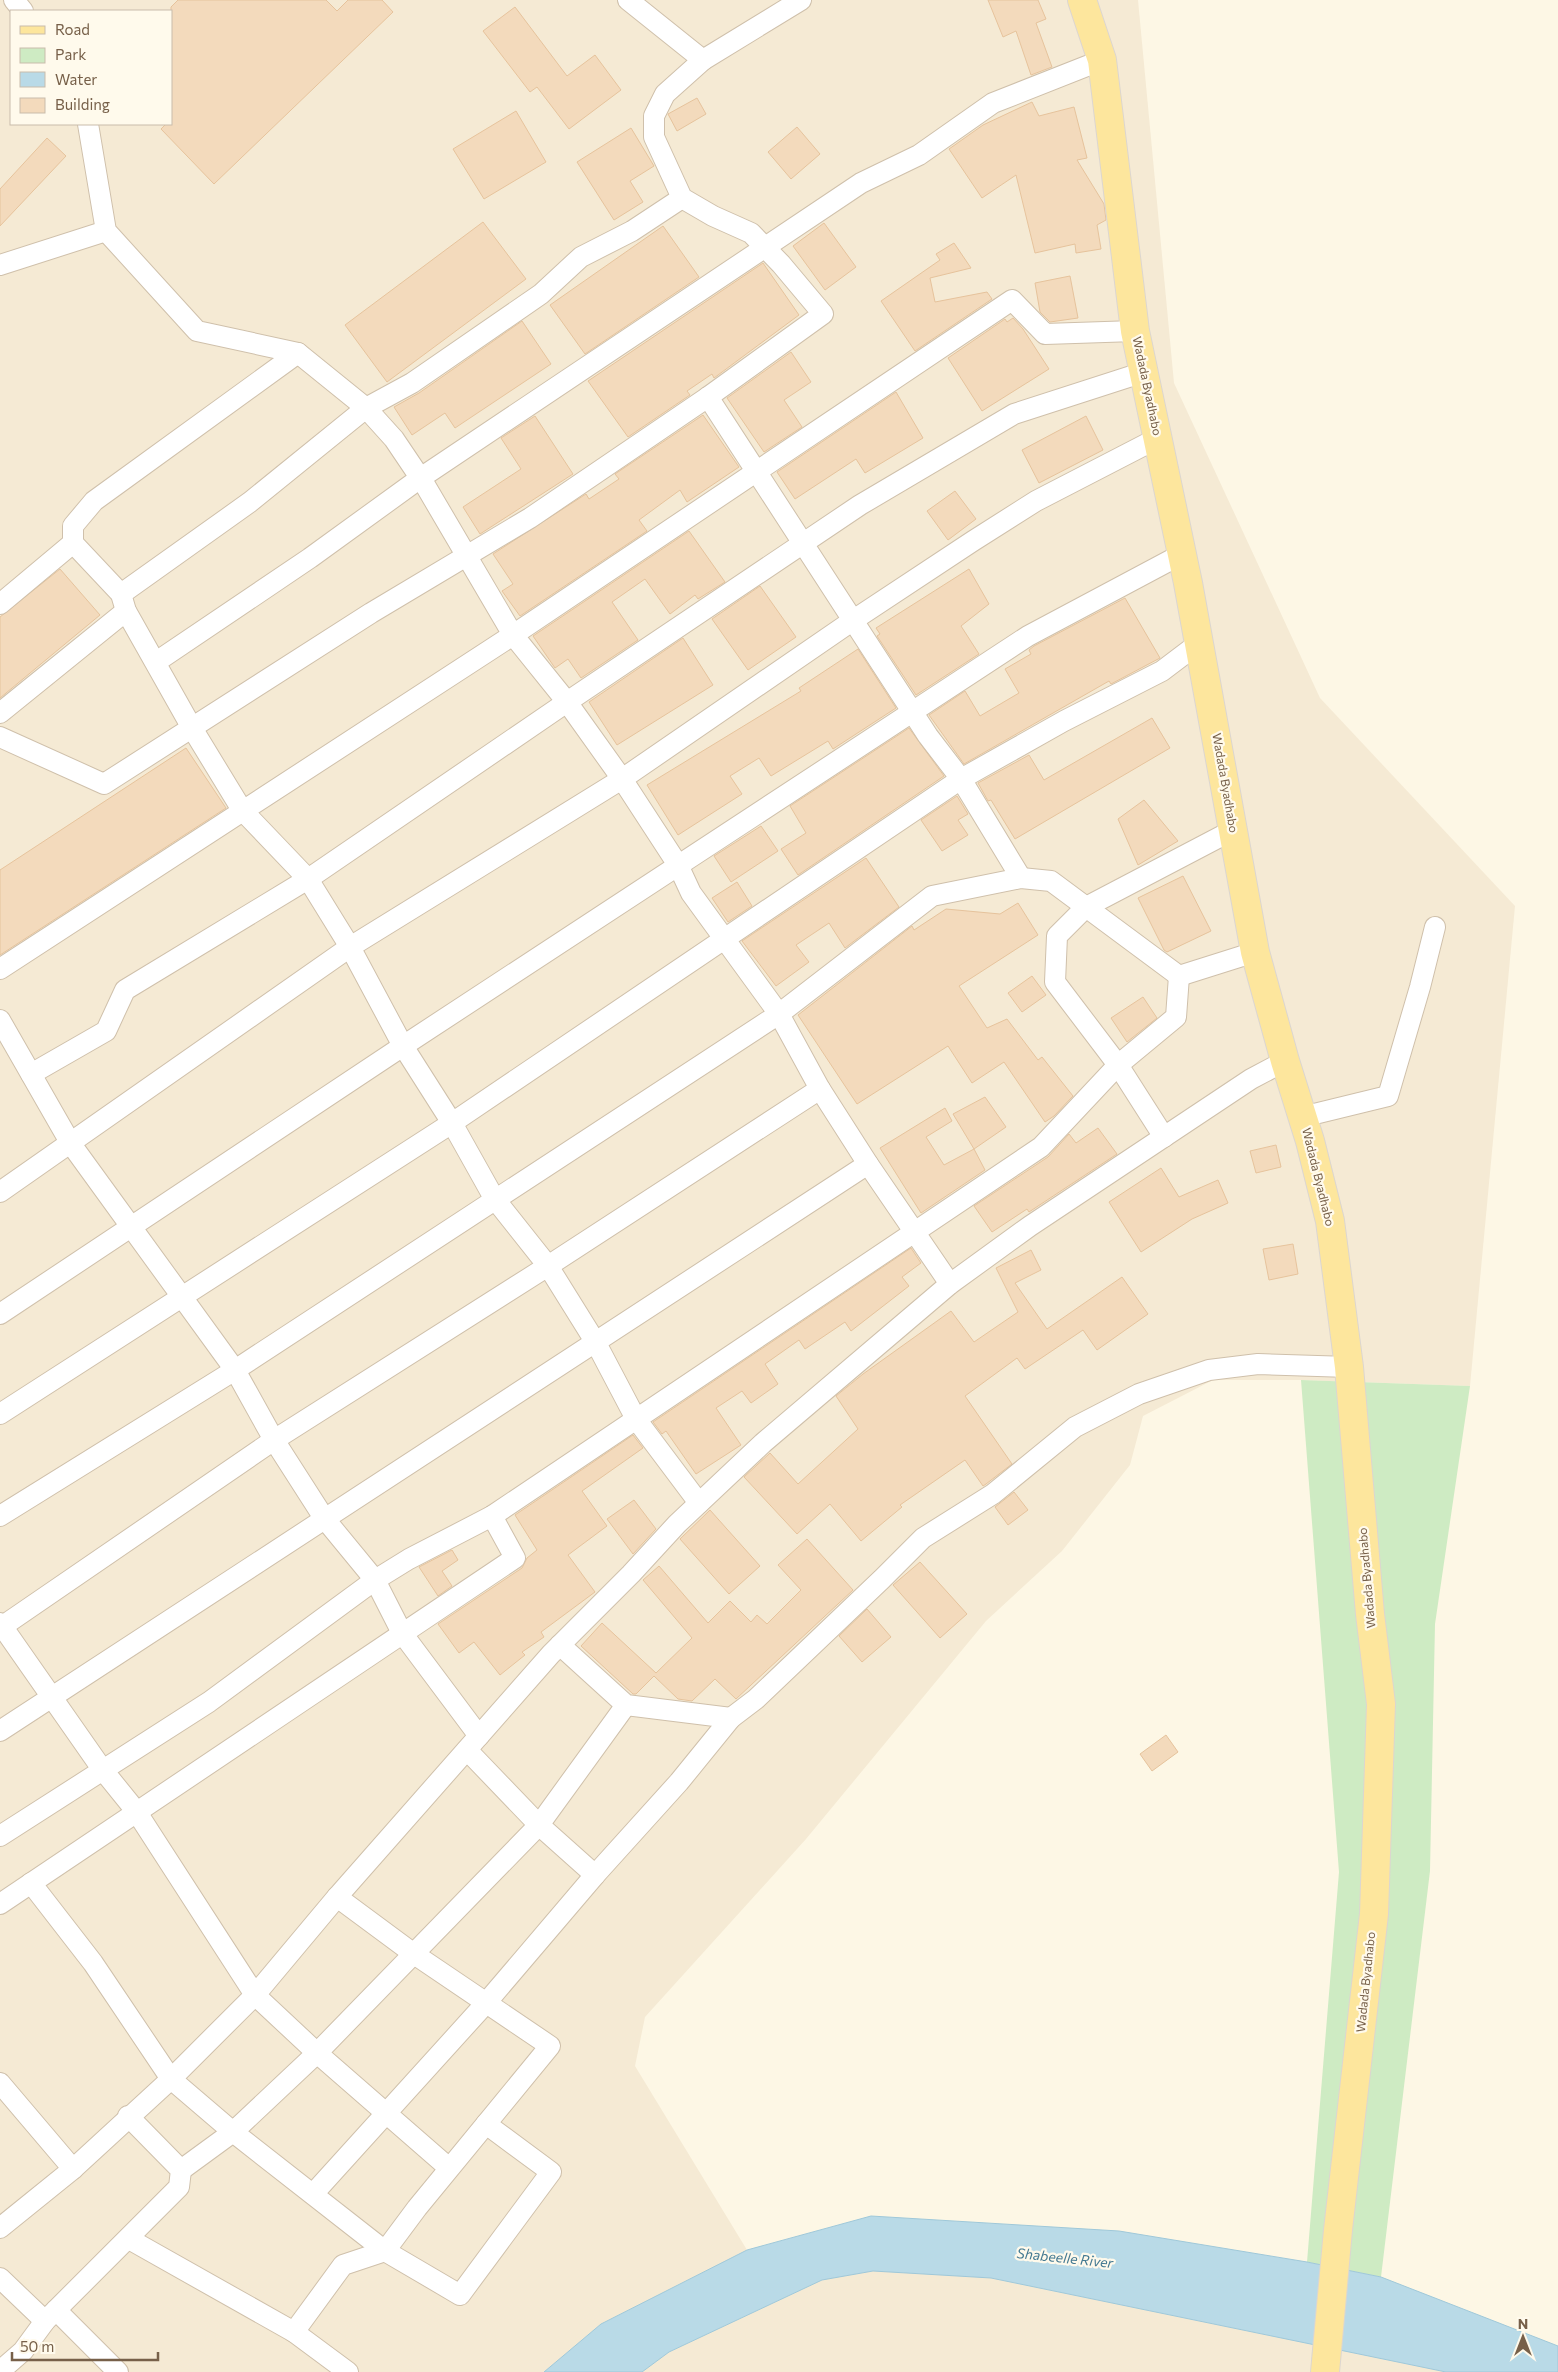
<svg xmlns="http://www.w3.org/2000/svg" width="1558" height="2372" viewBox="0 0 1558 2372" font-family="Commissioner,sans-serif">
  <style>
    .residential { fill: #f5ead4; fill-rule: evenodd }
    .green { fill: #ceebc3 }
    .water { fill: #b9dae7; stroke: #9fc8d9 }
    .building { fill: #f3dabc; stroke: #e6c39c }
    .lines { fill: none; stroke-linecap: round; stroke-linejoin: round }
    .minor-casing { stroke: #cfc0ab; stroke-width: 22 }
    .primary-casing { stroke: #dcd6d0; stroke-width: 30 }
    .minor { stroke: #fff; stroke-width: 20 }
    .primary { stroke: #fde69d; stroke-width: 28 }
    .labels { text-anchor: middle; stroke-width: 4.5; stroke-linejoin: round; paint-order: stroke }
    .street-label { font-size: 12px; fill: #776049; stroke: #fffaec }
    .water-label { font-size: 14px; font-style: italic; fill: #457a92; stroke: #fffaec }
  </style>
  <rect width="100%" height="100%" fill="#fdf7e5"/>
  <!-- residential -->
  <g class="residential">
    <path d="M0 0H1138L1174 383 1320 698 1515 906 1470 1386 1301 1380H1213L1143 1416 1130 1465 1062 1551 986 1621 806 1839 645 2017 635 2066 747 2250 601 2324 544 2372H0ZM11 11H171V124H11Z"/>
    <path d="M873 2271 991 2278 1446 2372H642L669 2352 822 2280Z"/>
  </g>
  <!-- green -->
  <path class="green" d="M1301 1380 1470 1386 1435 1624 1430 1871 1381 2277 1307 2262 1339 1872Z"/>
  <!-- water -->
  <path class="water" d="M871 2216 1119 2231 1307 2262 1381 2277 1558 2346V2372H1446L991 2278 873 2271 822 2280 669 2352 642 2372H544L601 2324 747 2250Z"/>
  <!-- building -->
  <g class="building">
    <path d="M178 0H326L337 11 348 0H382L393 12 214 184 161 129 166 124H171V7Z"/>
    <path d="M988 0H1038L1046 19 1036 23 1052 67 1031 75 1016 31 1003 37Z"/>
    <path d="M515 7 567 76 595 55 621 90 569 129 537 87 530 92 483 31Z"/>
    <path d="M697 98 706 114 677 131 668 114Z"/>
    <path d="M1032 102 1039 116 1074 107 1087 158 1077 160 1104 204 1106 220 1097 225 1101 249 1076 253 1075 244 1035 253 1016 175 982 198 949 149 983 125Z"/>
    <path d="M516 111 546 162 484 199 453 149Z"/>
    <path d="M797 127 820 154 791 179 768 152Z"/>
    <path d="M631 128 654 166 630 181 643 202 614 220 577 162Z"/>
    <path d="M47 138 66 156 0 226V189Z"/>
    <path d="M483 222 526 279 387 382 345 325Z"/>
    <path d="M824 223 856 267 825 290 793 246Z"/>
    <path d="M663 226 699 277 585 354 550 305Z"/>
    <path d="M954 243 971 268 930 278 935 302 987 292 992 299 915 351 881 301 940 260 936 254Z"/>
    <path d="M763 263 799 315 714 378 712 374 687 391 690 395 628 437 588 381Z"/>
    <path d="M1070 276 1078 318 1050 322 1040 312 1035 283Z"/>
    <path d="M1013 318 1023 329 1049 369 982 411 948 358 1005 319 1007 322Z"/>
    <path d="M522 321 551 364 455 428 445 413 412 435 394 407 419 393Z"/>
    <path d="M791 352 811 382 784 400 802 427 764 452 727 398Z"/>
    <path d="M896 392 923 438 865 473 856 459 795 499 777 472Z"/>
    <path d="M703 415 739 467 687 502 680 490 639 520 647 531 520 616 502 591 513 584 493 554 586 494 589 499 619 479 615 474Z"/>
    <path d="M535 416 573 474 480 534 463 507 521 469 501 438Z"/>
    <path d="M1086 416 1103 450 1039 483 1022 450Z"/>
    <path d="M955 491 976 519 948 540 927 511Z"/>
    <path d="M689 531 725 582 698 599 695 595 670 614 645 579 612 602 638 640 581 678 568 659 555 668 533 636Z"/>
    <path d="M60 569 100 615 0 698V617Z"/>
    <path d="M969 569 989 604 961 626 979 654 916 695 877 636 880 634 876 628Z"/>
    <path d="M760 586 796 637 748 670 712 619Z"/>
    <path d="M1125 598 1160 658 1111 684 1109 681 964 764 929 715 965 691 980 716 1019 693 1005 669 1031 654 1029 650 1034 646Z"/>
    <path d="M683 638 713 685 617 745 589 702Z"/>
    <path d="M858 649 896 708 833 749 828 741 771 776 759 758 730 776 742 794 678 835 647 785 801 691 799 688Z"/>
    <path d="M1152 718 1170 748 1015 839 991 800 988 801 978 783 1029 755 1044 780Z"/>
    <path d="M909 728 944 776 798 875 781 849 806 833 790 806Z"/>
    <path d="M186 748 226 808 0 955V870Z"/>
    <path d="M957 796 968 814 958 820 968 835 942 851 921 820Z"/>
    <path d="M1144 800 1178 841 1138 865 1118 819Z"/>
    <path d="M761 826 778 851 731 882 714 856Z"/>
    <path d="M866 858 899 907 845 948 829 923 796 945 809 962 776 986 742 941Z"/>
    <path d="M1183 876 1211 931 1167 952 1164 950 1138 898Z"/>
    <path d="M737 882 752 906 728 922 712 898Z"/>
    <path d="M1018 903 1038 935 959 986 987 1028 1007 1019 1038 1060 1042 1057 1073 1096 1054 1116 1045 1122 1004 1062 972 1083 948 1046 857 1104 798 1015 912 926 914 930 946 909 1000 914Z"/>
    <path d="M1032 976 1046 995 1022 1012 1008 993Z"/>
    <path d="M1143 997 1157 1018 1127 1042 1111 1018Z"/>
    <path d="M985 1097 1006 1127 974 1149 953 1114Z"/>
    <path d="M945 1108 952 1121 926 1137 944 1165 974 1149 985 1170 921 1213 880 1148Z"/>
    <path d="M1098 1128 1117 1154 1029 1212 1027 1209 992 1232 974 1206 1048 1157 1069 1134 1076 1143Z"/>
    <path d="M1276 1145 1281 1167 1256 1173 1250 1151Z"/>
    <path d="M1161 1168 1179 1197 1218 1180 1228 1203 1192 1219 1141 1252 1109 1202Z"/>
    <path d="M1293 1244 1298 1274 1269 1280 1263 1249Z"/>
    <path d="M911 1248 921 1263 902 1277 909 1286 851 1331 845 1322 805 1349 799 1340 765 1364 778 1384 751 1403 742 1391 716 1408 741 1445 696 1474 666 1431 662 1434 653 1422Z"/>
    <path d="M1031 1250 1041 1270 1015 1283 1047 1329 1122 1277 1148 1314 1097 1350 1083 1330 1025 1369 1017 1358 965 1396 1012 1464 986 1484 983 1486 965 1460 900 1505 902 1507 861 1541 830 1504 797 1534 744 1477 770 1453 798 1484 858 1429 836 1396 863 1374 951 1311 974 1342 1018 1312 996 1268Z"/>
    <path d="M633 1435 643 1448 582 1491 607 1526 568 1555 595 1592 541 1632 544 1637 522 1652 525 1655 500 1675 474 1642 459 1653 438 1624 522 1568 527 1558 537 1550 515 1515Z"/>
    <path d="M1014 1492 1028 1510 1008 1525 995 1507Z"/>
    <path d="M634 1500 656 1529 633 1554 607 1519Z"/>
    <path d="M710 1510 760 1566 729 1594 680 1539Z"/>
    <path d="M807 1539 853 1590 736 1699 715 1679 692 1701 678 1699 654 1676 636 1694H633L581 1646 602 1623 656 1673 692 1638 643 1580 659 1566 708 1623 730 1601 751 1622 757 1615 767 1624 801 1590 778 1565Z"/>
    <path d="M452 1550 458 1560 442 1571 452 1586 438 1596 419 1567Z"/>
    <path d="M920 1562 967 1614 940 1638 893 1585Z"/>
    <path d="M867 1609 891 1637 862 1662 839 1636Z"/>
    <path d="M1166 1735 1178 1752 1152 1771 1140 1754Z"/>
  </g>
  <g class="lines">
    <defs>
      <g id="minor">
        <path d="M14 0 23 11"/>
        <path d="M703 60 801 0"/>
        <path d="M88 124 106 231 197 331 298 353 366 408 394 439 425 485 513 635 567 702 622 779 678 865 691 893 779 1014 820 1089 868 1164 950 1284"/>
        <path d="M0 265 106 231"/>
        <path d="M298 353 94 501 73 526V543L121 594 126 611 192 728 242 810 308 879 350 947 403 1046 452 1123 494 1198 548 1266 596 1343 636 1419 699 1503"/>
        <path d="M708 397 928 736 961 779 1021 878"/>
        <path d="M121 594 250 502 366 408 412 383 541 294 581 257 632 231 682 198"/>
        <path d="M0 604 73 543"/>
        <path d="M156 662 310 558 419 479 861 183 919 155 993 103 1102 60"/>
        <path d="M0 713 126 611"/>
        <path d="M0 737 104 784 371 613 530 518 708 397 823 314 781 264 751 233 713 216 682 198 654 137V116L665 94 703 60 628 0"/>
        <path d="M0 969 513 635 1012 300 1045 334 1135 331"/>
        <path d="M0 1020 71 1144 235 1370 274 1440 324 1518 375 1580 402 1633 479 1736"/>
        <path d="M31 1074 106 1031 125 990 308 879 567 702 860 505 1014 414 1144 372"/>
        <path d="M1302 1117 1388 1096 1420 987 1435 927"/>
        <path d="M1164 1137 1118 1065 1055 982 1057 936 1086 907 1233 830"/>
        <path d="M0 1192 350 947 622 779 852 621 973 541 1036 501 1158 438"/>
        <path d="M0 1314 403 1046 1028 636 1182 554"/>
        <path d="M0 1414 452 1123 961 779 1064 721 1162 671 1199 643"/>
        <path d="M0 1516 235 1370 779 1014 932 896 1021 878 1051 881 1179 976 1255 952"/>
        <path d="M0 1623 102 1769 136 1811 255 1995 317 2053 449 2168"/>
        <path d="M0 1628 274 1440 548 1266 820 1089"/>
        <path d="M560 1645 626 1705 731 1718"/>
        <path d="M0 1731 868 1164"/>
        <path d="M467 1750 539 1825 595 1875"/>
        <path d="M0 1836 209 1702 375 1580 409 1559 492 1516 1041 1147 1118 1065 1176 1017 1179 976"/>
        <path d="M31 1883 93 1963 171 2079 233 2132 385 2251 460 2295 551 2172 486 2124"/>
        <path d="M0 1904 515 1558 492 1516"/>
        <path d="M0 2083 73 2169"/>
        <path d="M181 2170 233 2132 317 2053 539 1825 626 1705"/>
        <path d="M313 2194 486 2003 595 1875 679 1782 731 1718 756 1699 882 1579 923 1538 993 1494 1075 1427 1139 1394 1209 1370 1258 1364 1349 1367"/>
        <path d="M0 2228 73 2169 171 2079 255 1995 337 1897 551 1654 631 1574 677 1524 763 1443 950 1284 1030 1226 1251 1079 1285 1061"/>
        <path d="M129 2239 294 2332 348 2372"/>
        <path d="M0 2278 45 2321"/>
        <path d="M56 2310 118 2372"/>
        <path d="M294 2332 343 2265 385 2251 417 2208 550 2046 414 1954 337 1897"/>
        <path d="M0 2371 23 2351 45 2321 179 2187 181 2170 128 2116"/>
      </g>
      <path id="primary" d="M1082 0 1102 60 1135 331 1188 583 1255 952 1285 1061 1310 1141 1330 1221 1349 1367 1370 1614 1381 1704 1374 1914 1338 2230 1325 2372"/>
    </defs>
    <!-- minor casing -->
    <use href="#minor" class="minor-casing"/>
    <!-- primary casing -->
    <use href="#primary" class="primary-casing"/>
    <!-- minor -->
    <use href="#minor" class="minor"/>
    <!-- primary -->
    <use href="#primary" class="primary"/>
  </g>
  <g class="labels">
    <!-- street labels -->
    <g class="street-label">
      <text transform="translate(1147 386) rotate(78)" y="4">Wadada Byadhabo</text>
      <text transform="translate(1225 783) rotate(80)" y="4">Wadada Byadhabo</text>
      <text transform="translate(1318 1177) rotate(76)" y="4">Wadada Byadhabo</text>
      <text transform="translate(1367 1578) rotate(-95)" y="4">Wadada Byadhabo</text>
      <text transform="translate(1366 1982) rotate(-84)" y="4">Wadada Byadhabo</text>
    </g>
    <!-- water labels -->
    <g class="water-label">
      <text transform="translate(1065 2258) rotate(6)" y="5">Shabeelle River</text>
    </g>
  </g>
  <!-- legend -->
  <rect x="10" y="10" width="162" height="115" fill="#fffaec" stroke="#c9bcab"/>
  <rect x="20" y="26" width="25" height="8" fill="#fde69d" stroke="#c9bcab"/>
  <text x="55" y="35" font-size="15" fill="#776049">Road</text>
  <rect x="20" y="48" width="25" height="15" fill="#ceebc3" stroke="#c9bcab"/>
  <text x="55" y="60" font-size="15" fill="#776049">Park</text>
  <rect x="20" y="72" width="25" height="15" fill="#b9dae7" stroke="#c9bcab"/>
  <text x="55" y="85" font-size="15" fill="#776049">Water</text>
  <rect x="20" y="98" width="25" height="15" fill="#f3dabc" stroke="#c9bcab"/>
  <text x="55" y="110" font-size="15" fill="#776049">Building</text>
  <!-- north arrow -->
  <g transform="translate(1523 2337)" stroke="#fffaec" stroke-width="4" paint-order="stroke">
  <path d="M0-4L9 19L0 12L-9 19Z" fill="#776049"/>
  <text y="-8" font-size="14" font-weight="bold" text-anchor="middle" fill="#776049">N</text>
  </g>
  <!-- scale -->
  <path d="M12 2352v8h146v-8" fill="none" stroke="#776049" stroke-width="2.5"/>
  <text x="20" y="2352" font-size="15" fill="#776049" stroke="#fffaec" stroke-width="4" paint-order="stroke">50 m</text>
</svg>
